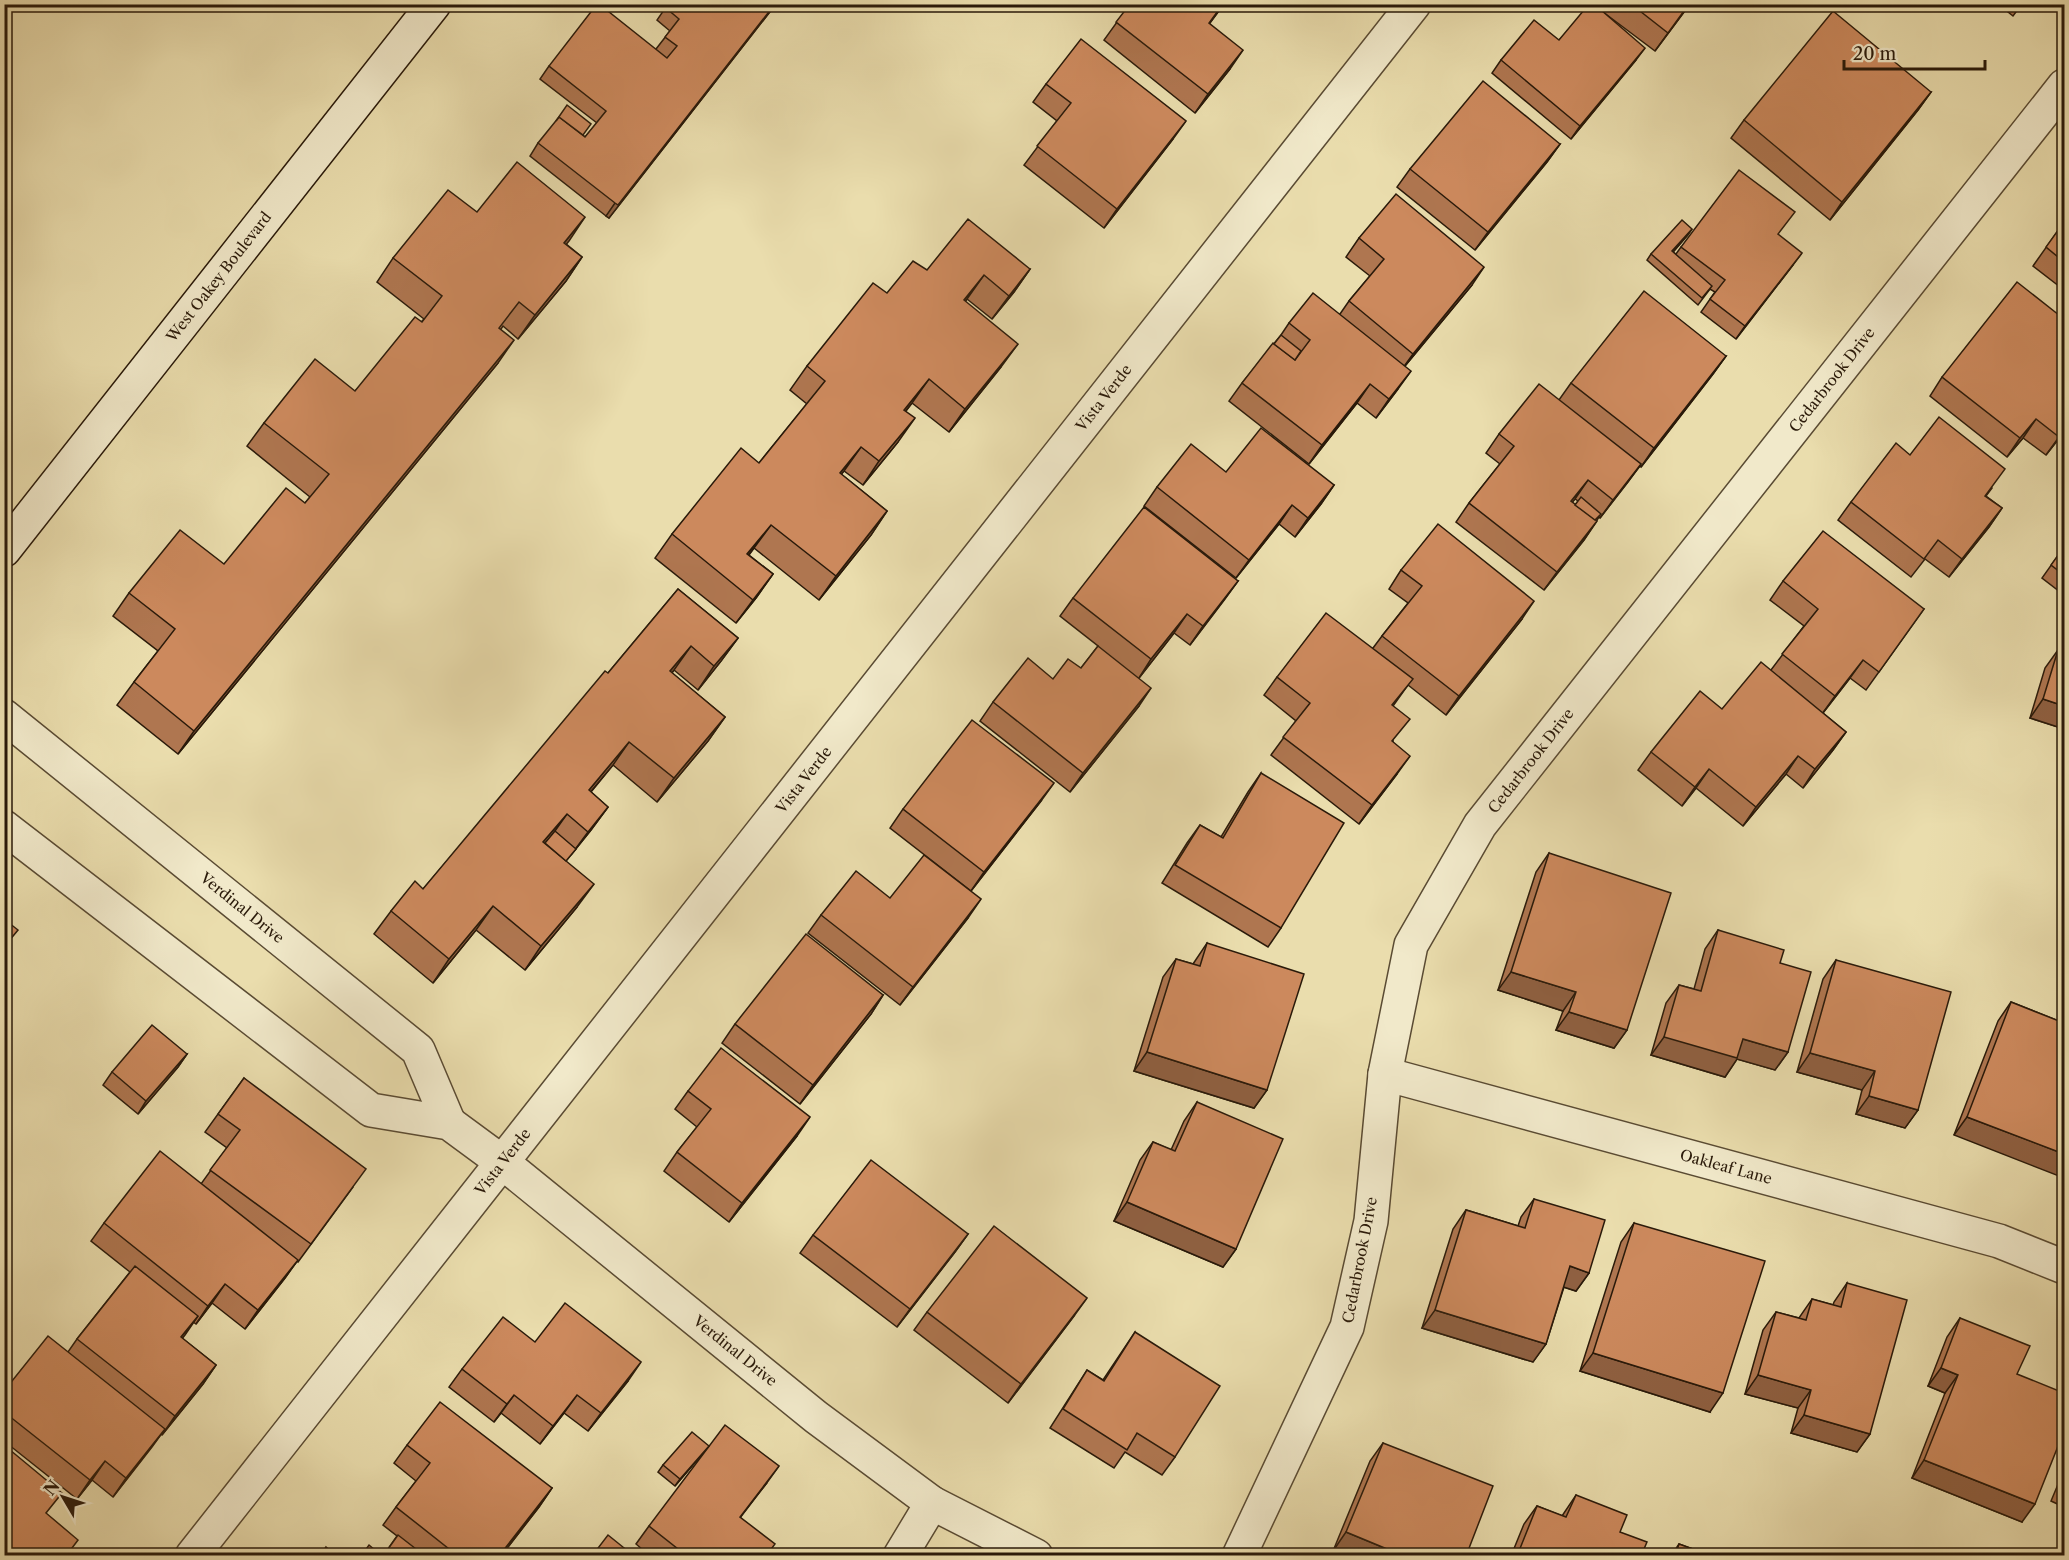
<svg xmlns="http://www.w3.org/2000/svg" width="2069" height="1560" viewBox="0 0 2069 1560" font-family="'Libre Caslon Text',serif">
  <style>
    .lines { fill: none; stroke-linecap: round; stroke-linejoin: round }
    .minor-casing { stroke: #5a4b33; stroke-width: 36 }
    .secondary-casing { stroke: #2a1a0a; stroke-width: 36 }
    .minor { stroke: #f1e9ca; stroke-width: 33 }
    .secondary { stroke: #f1e9ca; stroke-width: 33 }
    .wall { fill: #af7650; stroke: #2a1a0a; stroke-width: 1.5; fill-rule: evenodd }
    .shaded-wall { fill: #8f6041; stroke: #2a1a0a; stroke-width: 1.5 }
    .building { fill: #cc895d; stroke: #2a1a0a; stroke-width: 1.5 }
    .labels { text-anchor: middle; stroke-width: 6; stroke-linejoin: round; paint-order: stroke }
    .street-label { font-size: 15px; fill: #2a1a0a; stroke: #f1e9ca }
  </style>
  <rect width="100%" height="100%" fill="#eaddad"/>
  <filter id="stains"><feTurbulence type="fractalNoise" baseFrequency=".00333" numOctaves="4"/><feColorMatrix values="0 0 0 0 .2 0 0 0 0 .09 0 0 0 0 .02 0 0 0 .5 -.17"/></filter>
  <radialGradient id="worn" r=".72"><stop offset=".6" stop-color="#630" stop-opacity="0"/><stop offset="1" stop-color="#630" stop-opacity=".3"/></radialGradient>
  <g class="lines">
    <defs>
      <g id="minor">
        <path d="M4 716 418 1050 449 1123"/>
        <path d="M4 827 371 1110 449 1123 502 1162 816 1417 932 1503 1036 1556"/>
        <path d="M1385 1074 1999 1241 2064 1267"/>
        <path d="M192 1556 1414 4"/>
        <path d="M900 1556 932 1503"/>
        <path d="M1239 1556 1347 1327 1371 1221 1385 1074 1411 945 1480 825 2064 86"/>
      </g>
      <path id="secondary" d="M4 550 434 4"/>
    </defs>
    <!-- minor casing -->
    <use href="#minor" class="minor-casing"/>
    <!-- secondary casing -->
    <use href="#secondary" class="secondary-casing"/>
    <!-- minor -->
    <use href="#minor" class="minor"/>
    <!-- secondary -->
    <use href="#secondary" class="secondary"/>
  </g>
  <!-- wall -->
  <g class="wall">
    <path d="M668 4H776L609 218 606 216 530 156 538 143 583 135 585 137 597 123 540 79 549 66 656 49 670 31 657 20Z"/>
    <path d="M1130 4H1224L1209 24 1230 69 1195 113 1104 40Z"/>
    <path d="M1598 4H1690L1655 51 1599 9 1636 60 1571 139 1492 73 1501 60 1559 40Z"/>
    <path d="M1998 4H2022L2013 16Z"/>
    <path d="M1046 84 1173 139 1104 228 1024 165 1057 121 1033 102Z"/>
    <path d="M1931 92 1918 110 1830 220 1731 138 1744 120Z"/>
    <path d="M1560 144 1547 162 1475 250 1397 187 1410 169Z"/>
    <path d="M477 212 566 244 582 257 566 281 518 339 503 326 501 329 498 363 178 754 117 705 134 682 158 651 113 616 129 593 224 564 305 503 310 497 247 446 264 423 355 391 424 319 377 282 393 258Z"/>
    <path d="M2064 222V290L2033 266Z"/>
    <path d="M1692 229 1673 252 1676 254 1681 247 1778 234 1793 265 1736 339 1701 312 1715 292 1710 289 1698 305 1647 260 1651 254Z"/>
    <path d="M1359 238 1472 285 1405 366 1398 389 1376 418 1357 403 1309 464 1229 401 1242 383 1281 335 1289 323 1340 314 1349 301 1370 276 1346 257Z"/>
    <path d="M1030 269 1014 292 992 319 967 299 965 302 1001 367 949 432 912 403 906 411 898 442 863 485 844 471 841 474 887 511 871 535 819 600 754 548 749 555 773 574 756 598 736 623 655 558 672 534 759 463 807 404 790 390 807 366 887 293 927 270Z"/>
    <path d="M1726 356 1713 374 1641 467 1640 466 1600 518 1599 517 1584 540 1544 590 1456 522 1469 503 1500 464 1486 453 1499 434 1559 400 1571 383ZM1575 499 1578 501 1575 505 1572 502Z"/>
    <path d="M1942 377 2061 384 2064 432 2046 455 2023 438 2007 457 1930 396Z"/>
    <path d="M1910 455 1992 488 1986 496 2002 508 1989 527 1949 577 1925 559 1911 577 1838 520 1851 502Z"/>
    <path d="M1226 472 1334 485 1321 504 1295 537 1279 524 1236 578 1144 506 1157 487Z"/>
    <path d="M2064 547V595L2042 578Z"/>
    <path d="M1401 570 1522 619 1446 715 1408 685 1393 706V742L1397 774 1359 824 1271 755 1296 721 1264 695 1277 677 1373 648 1382 636 1408 603 1389 589Z"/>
    <path d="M1238 581 1190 645 1174 633 1139 678V706L1070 792 980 721 993 702 1081 668 1098 646 1060 616 1073 598Z"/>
    <path d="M1783 581 1924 609 1866 690 1850 678 1823 713 1846 732 1833 750 1803 788 1786 774 1743 826 1696 788 1682 806 1638 770 1651 752 1722 709 1771 670 1804 626 1770 600Z"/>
    <path d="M678 589 738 638 721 661 698 690 674 670 672 673 725 717 708 741 657 802 613 765 591 792 608 807 591 830 566 861 577 907 525 970 476 930 433 983 374 934 391 911 423 889 608 673Z"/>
    <path d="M2058 650 2064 652V729L2030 718 2045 668Z"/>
    <path d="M1261 773 1281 928 1268 947 1162 883 1187 843 1200 825 1221 837 1248 792Z"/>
    <path d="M1041 801 971 891 890 828 903 809Z"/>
    <path d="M1549 853 1627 1030 1614 1048 1556 1030 1563 1011 1498 990 1536 872Z"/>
    <path d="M890 898 968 918 900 1005 808 933 821 915Z"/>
    <path d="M1718 930 1780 963 1788 1052 1775 1070 1737 1059 1725 1077 1651 1055 1666 1003 1679 985 1694 989 1705 949Z"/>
    <path d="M1207 943 1267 1090 1254 1108 1134 1071 1163 977 1176 959 1193 964Z"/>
    <path d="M1836 960 1918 1110 1905 1128 1856 1114 1862 1090 1797 1072 1823 979Z"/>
    <path d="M883 995 871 1014 800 1104 722 1043 735 1024Z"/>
    <path d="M2011 1002 2064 1023 1954 1135 1998 1021Z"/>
    <path d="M187 1054 178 1067 138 1114 103 1085 112 1072Z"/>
    <path d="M244 1078 353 1187 298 1262 297 1261 285 1278 245 1329 212 1303 196 1324 193 1322 182 1338 216 1365 203 1384 162 1435 161 1434 113 1497 92 1480 77 1499 4 1441V1391L68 1352 77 1339 130 1272 91 1241 104 1223 201 1184 227 1148 205 1132Z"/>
    <path d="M688 1091 797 1136 729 1222 664 1171 677 1152 697 1127 675 1109Z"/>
    <path d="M1197 1102 1236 1249 1223 1267 1114 1221 1140 1160 1153 1142 1171 1150 1184 1121Z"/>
    <path d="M1534 1199 1589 1273 1576 1291 1564 1287 1546 1344 1533 1362 1422 1328 1453 1229 1466 1210 1518 1226 1521 1217Z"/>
    <path d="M1634 1223 1710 1412 1580 1371 1621 1242Z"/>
    <path d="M968 1234 955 1252 897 1327 800 1253 813 1235Z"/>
    <path d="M1847 1283 1870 1434 1857 1452 1791 1433 1798 1408 1745 1394 1763 1330 1776 1312 1799 1318 1812 1299 1833 1305 1834 1302Z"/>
    <path d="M927 1312 1074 1316 1008 1403 914 1330Z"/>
    <path d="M1960 1318 2017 1374 2022 1522 1912 1478 1945 1393 1928 1386 1947 1337Z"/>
    <path d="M1135 1332 1175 1457 1162 1475 1125 1452 1114 1468 1050 1428 1087 1370 1103 1380Z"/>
    <path d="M535 1342 628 1381 588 1431 564 1413 540 1444 501 1413 494 1422 449 1387 462 1369Z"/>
    <path d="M1383 1443 1466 1556H1345L1333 1551 1370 1461Z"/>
    <path d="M407 1445 552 1488 539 1507 501 1556H383L397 1536 383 1525 396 1507 416 1481 394 1463Z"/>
    <path d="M704 1452 675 1486 658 1472 663 1465Z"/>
    <path d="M2064 1470V1507L2051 1501Z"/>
    <path d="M766 1484 740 1517 767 1556H650L636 1544 649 1526Z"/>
    <path d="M1576 1495 1620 1532 1641 1556H1511L1524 1524 1537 1506 1562 1516Z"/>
    <path d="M1679 1544 1712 1556H1671Z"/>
  </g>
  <!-- shaded-wall -->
  <g class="shaded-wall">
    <path d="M775 4H776L609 218 606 216 615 203Z"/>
    <path d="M1223 4H1224L1196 42 1209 23Z"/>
    <path d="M1689 4H1690L1655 51 1668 33Z"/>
    <path d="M1645 48 1636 60 1571 139 1580 126Z"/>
    <path d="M1243 50 1230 69 1195 113 1208 94Z"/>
    <path d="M1931 92 1918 110 1830 220 1842 202Z"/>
    <path d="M1186 121 1173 139 1104 228 1117 209Z"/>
    <path d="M1560 144 1547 162 1475 250 1488 232Z"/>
    <path d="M585 217 569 241 548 266 564 243Z"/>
    <path d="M1692 229 1688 235 1668 258 1672 251Z"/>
    <path d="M1802 253 1793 265 1736 339 1745 326Z"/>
    <path d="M582 257 566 281 518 339 535 315Z"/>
    <path d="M1484 267 1472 285 1400 372 1413 354Z"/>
    <path d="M1030 269 1014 292 992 319 1009 296Z"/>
    <path d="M984 275 967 299 947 324 964 300Z"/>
    <path d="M514 340 498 363 178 754 194 731Z"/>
    <path d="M1018 344 1001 367 949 432 965 409Z"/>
    <path d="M1726 356 1713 374 1641 467 1654 448Z"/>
    <path d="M1411 371 1398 389 1376 418 1389 399Z"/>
    <path d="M929 379 912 403 888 433 904 410Z"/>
    <path d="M1370 384 1357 403 1309 464 1322 445Z"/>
    <path d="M915 418 898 442 863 485 879 461Z"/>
    <path d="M2036 419 2023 438 2007 457 2020 438Z"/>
    <path d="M2064 430V432L2046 455 2059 437Z"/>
    <path d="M861 447 844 471 823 497 840 473Z"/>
    <path d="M1641 464 1628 482 1600 518 1613 500Z"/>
    <path d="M1588 480 1575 499 1558 520 1571 501Z"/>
    <path d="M1334 485 1321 504 1295 537 1308 518Z"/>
    <path d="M1292 505 1279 524 1236 578 1249 560Z"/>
    <path d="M2002 508 1989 527 1949 577 1962 559Z"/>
    <path d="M887 511 871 535 819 600 836 576Z"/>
    <path d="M1597 521 1584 540 1544 590 1557 572Z"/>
    <path d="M771 525 754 548 731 577 747 554Z"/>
    <path d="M773 574 756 598 736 623 753 600Z"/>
    <path d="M1238 581 1225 599 1190 645 1203 626Z"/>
    <path d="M1534 601 1522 619 1446 715 1459 696Z"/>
    <path d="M1187 614 1174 633 1139 678 1151 659Z"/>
    <path d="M738 638 721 661 698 690 714 666Z"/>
    <path d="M691 646 674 670 653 694 670 671Z"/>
    <path d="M1863 660 1850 678 1822 714 1835 696Z"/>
    <path d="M1151 688 1139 706 1070 792 1083 773Z"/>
    <path d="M2043 699 2064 706V729L2030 718Z"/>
    <path d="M725 717 708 741 657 802 674 778Z"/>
    <path d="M1846 732 1833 750 1803 788 1815 769Z"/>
    <path d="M629 742 613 765 572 814 589 790Z"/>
    <path d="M1410 756 1397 774 1359 824 1372 805Z"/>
    <path d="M1798 756 1786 774 1743 826 1756 807Z"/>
    <path d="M1709 769 1696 788 1682 806 1695 787Z"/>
    <path d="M1054 783 1041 801 971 891 984 872Z"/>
    <path d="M608 807 591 830 571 855 588 832Z"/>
    <path d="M567 814 550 838 531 859 543 842Z"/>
    <path d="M594 884 577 907 525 970 541 946Z"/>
    <path d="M981 899 968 918 900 1005 913 987Z"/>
    <path d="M493 906 476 930 433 983 449 959Z"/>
    <path d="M1511 972 1576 992 1563 1011 1498 990Z"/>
    <path d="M883 995 871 1014 800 1104 813 1085Z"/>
    <path d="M1569 1012 1627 1030 1614 1048 1556 1030Z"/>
    <path d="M1664 1037 1743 1039 1788 1052 1775 1070 1737 1059 1725 1077 1651 1055Z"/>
    <path d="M1147 1052 1267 1090 1254 1108 1134 1071Z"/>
    <path d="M1810 1053 1875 1071 1862 1090 1797 1072Z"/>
    <path d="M187 1054 178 1067 138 1114 146 1101Z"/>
    <path d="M1869 1096 1918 1110 1905 1128 1856 1114Z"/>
    <path d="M810 1117 797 1136 729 1222 742 1203Z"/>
    <path d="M1967 1117 2064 1154V1178L1954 1135Z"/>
    <path d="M1127 1202 1236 1249 1223 1267 1114 1221Z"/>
    <path d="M968 1234 955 1252 897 1327 910 1309Z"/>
    <path d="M298 1260 285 1278 245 1329 258 1310Z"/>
    <path d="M1570 1266 1589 1273 1576 1291 1557 1285Z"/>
    <path d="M225 1284 212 1303 196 1324 208 1306Z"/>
    <path d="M1087 1298 1074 1316 1008 1403 1021 1384Z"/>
    <path d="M1435 1310 1546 1344 1533 1362 1422 1328Z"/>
    <path d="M198 1316 185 1335 168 1356 181 1337Z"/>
    <path d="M1593 1353 1723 1393 1710 1412 1580 1371Z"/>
    <path d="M641 1362 628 1381 588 1431 601 1413Z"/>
    <path d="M216 1365 203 1384 162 1435 175 1416Z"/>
    <path d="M1941 1368 1958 1375 1945 1393 1928 1386Z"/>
    <path d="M1758 1375 1811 1390 1798 1408 1745 1394Z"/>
    <path d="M514 1395 501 1413 494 1422 507 1404Z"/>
    <path d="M577 1395 564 1413 540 1444 553 1426Z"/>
    <path d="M1804 1415 1870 1434 1857 1452 1791 1433Z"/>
    <path d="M165 1429 152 1447 113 1497 126 1478Z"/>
    <path d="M709 1446 704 1452 675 1486 680 1479Z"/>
    <path d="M1924 1460 2035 1504 2022 1522 1912 1478Z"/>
    <path d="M105 1461 92 1480 77 1499 90 1480Z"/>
    <path d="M779 1466 766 1484 727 1535 740 1517Z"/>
    <path d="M552 1488 539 1507 501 1556H499Z"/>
    <path d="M1346 1532 1404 1556H1345L1333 1551Z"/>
  </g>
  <!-- building -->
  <g class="building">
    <path d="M597 4H599L667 58 677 46 665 37 679 19 666 8 668 4H775L618 205 615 203 538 143 559 117 585 137 606 111 549 66Z"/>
    <path d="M1130 4H1223L1209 23 1243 50 1208 94 1116 22Z"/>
    <path d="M1589 4H1594L1645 48 1580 126 1501 60 1534 20 1559 40Z"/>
    <path d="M1631 4H1689L1668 33Z"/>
    <path d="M1833 11 1931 92 1842 202 1744 120Z"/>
    <path d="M1081 39 1186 121 1117 209 1037 146 1071 103 1046 84Z"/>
    <path d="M1483 81 1560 144 1488 232 1410 169Z"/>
    <path d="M567 105 591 124 583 135 559 117 556 121Z"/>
    <path d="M517 162 585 217 564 243 582 257 535 315 519 302 499 328 514 340 194 731 134 682 175 629 129 593 180 530 224 564 286 488 305 503 329 474 264 423 315 359 355 391 415 317 422 322 442 296 393 258 448 190 477 212Z"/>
    <path d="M1739 170 1795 212 1778 234 1802 253 1745 326 1710 299 1725 280 1681 247Z"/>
    <path d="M1396 194 1484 267 1413 354 1349 301 1384 259 1359 238Z"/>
    <path d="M968 219 1030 269 1009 296 984 275 964 300 1018 344 965 409 929 379 904 410 915 418 879 461 861 447 840 473 887 511 836 576 771 525 747 554 773 574 753 600 672 534 741 448 759 463 825 381 807 366 873 283 887 293 913 261 927 270Z"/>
    <path d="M1682 220 1692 229 1672 251 1712 286 1702 298 1651 254Z"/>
    <path d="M2064 222V262L2046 247Z"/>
    <path d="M2017 282 2064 319V378L2060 383 2064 386V430L2059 437 2036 419 2020 438 1942 377Z"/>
    <path d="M1644 291 1726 356 1654 448 1571 383Z"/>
    <path d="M1313 293 1411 371 1389 399 1370 384 1322 445 1242 383 1273 343 1295 360 1310 340 1289 323Z"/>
    <path d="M1281 335 1301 351 1295 360 1274 344Z"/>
    <path d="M1539 384 1641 464 1613 500 1588 480 1571 501 1597 521 1557 572 1469 503 1514 446 1499 434Z"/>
    <path d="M1939 417 2005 469 1985 496 2002 508 1962 559 1938 540 1924 559 1851 502 1896 443 1910 455Z"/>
    <path d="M1261 428 1334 485 1308 518 1292 505 1249 560 1157 487 1191 444 1226 472Z"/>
    <path d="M1581 497 1601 514 1595 520 1575 505Z"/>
    <path d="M1144 507 1238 581 1203 626 1187 614 1151 659 1073 598Z"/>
    <path d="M1438 524 1534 601 1459 696 1382 636 1422 586 1401 570Z"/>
    <path d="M1823 531 1924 609 1879 672 1863 660 1835 696 1782 654 1818 609 1783 581Z"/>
    <path d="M2064 547V575L2051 565Z"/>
    <path d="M678 589 738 638 714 666 691 646 670 671 725 717 674 778 629 742 589 790 608 807 588 832 567 814 543 842 594 884 541 946 493 906 449 959 391 911 415 881 423 889 605 671 608 673Z"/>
    <path d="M1326 613 1413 679 1392 705 1410 719 1392 741 1410 756 1372 805 1283 737 1310 703 1277 677Z"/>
    <path d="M1098 646 1151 688 1083 773 993 702 1028 658 1053 679 1068 659 1081 668Z"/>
    <path d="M2058 650 2064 652V706L2043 699Z"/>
    <path d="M1761 662 1846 732 1815 769 1798 756 1756 807 1709 769 1695 787 1651 752 1700 691 1722 709Z"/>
    <path d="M972 720 1054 783 984 872 903 809Z"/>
    <path d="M1261 773 1344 823 1281 928 1175 865 1200 825 1223 838Z"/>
    <path d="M555 831 576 849 566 861 545 843Z"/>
    <path d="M1549 853 1671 893 1627 1030 1569 1012 1576 992 1511 972Z"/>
    <path d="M924 855 981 899 913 987 821 915 856 871 890 898Z"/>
    <path d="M4 919 18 930 4 947Z"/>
    <path d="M1718 930 1784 950 1780 963 1811 972 1788 1052 1743 1039 1737 1058 1664 1037 1679 985 1701 991Z"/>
    <path d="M806 934 883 995 813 1085 735 1024Z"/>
    <path d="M1207 943 1304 974 1267 1090 1147 1052 1176 959 1200 966Z"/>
    <path d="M1836 960 1951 992 1918 1110 1869 1096 1875 1071 1810 1053Z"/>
    <path d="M2011 1002 2064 1023V1154L1967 1117Z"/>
    <path d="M152 1025 187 1054 146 1101 112 1072Z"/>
    <path d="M721 1048 810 1117 742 1203 677 1152 711 1109 688 1091Z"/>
    <path d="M244 1078 366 1169 311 1244 210 1170 240 1130 218 1114Z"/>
    <path d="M1197 1102 1283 1139 1236 1249 1127 1202 1153 1142 1175 1151Z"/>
    <path d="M160 1151 298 1260 258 1310 225 1284 208 1306 104 1223Z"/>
    <path d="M871 1160 968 1234 910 1309 813 1235Z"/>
    <path d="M1534 1199 1605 1220 1589 1273 1570 1266 1546 1344 1435 1310 1466 1210 1525 1228Z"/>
    <path d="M1634 1223 1765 1261 1723 1393 1593 1353Z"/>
    <path d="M994 1226 1087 1298 1021 1384 927 1312Z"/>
    <path d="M135 1266 198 1316 181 1337 216 1365 175 1416 77 1339Z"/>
    <path d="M1847 1283 1907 1300 1870 1434 1804 1415 1811 1390 1758 1375 1776 1312 1806 1320 1812 1299 1841 1307Z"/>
    <path d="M565 1303 641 1362 601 1413 577 1395 553 1426 514 1395 507 1404 462 1369 503 1317 535 1342Z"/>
    <path d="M1960 1318 2030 1346 2017 1374 2064 1393V1431L2035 1504 1924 1460 1958 1375 1941 1368Z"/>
    <path d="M1135 1332 1220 1386 1175 1457 1137 1433 1127 1450 1063 1409 1087 1370 1104 1381Z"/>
    <path d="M48 1336 165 1429 126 1478 105 1461 90 1480 4 1412V1391Z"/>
    <path d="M440 1402 552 1488 499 1556H458L396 1507 430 1463 407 1445Z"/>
    <path d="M725 1425 779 1466 740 1517 775 1544 766 1556H687L649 1526Z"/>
    <path d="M692 1432 709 1446 680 1479 663 1465Z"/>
    <path d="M1383 1443 1493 1486 1466 1556H1404L1346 1532Z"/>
    <path d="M4 1445 62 1493 46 1513 78 1540 66 1556H4Z"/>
    <path d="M1576 1495 1627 1515 1620 1532 1647 1542 1641 1556H1517L1537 1506 1566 1517Z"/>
    <path d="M398 1535 425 1556H383Z"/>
    <path d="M608 1535 634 1556H592Z"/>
    <path d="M1679 1544 1712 1556H1675Z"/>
    <path d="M369 1545 382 1556H361Z"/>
    <path d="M326 1547 336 1556H320Z"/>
  </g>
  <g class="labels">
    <!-- street labels -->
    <g class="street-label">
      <text transform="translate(219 277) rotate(-52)" y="5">West Oakey Boulevard</text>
      <text transform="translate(1832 380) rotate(-52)" y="5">Cedarbrook Drive</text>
      <text transform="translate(1104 398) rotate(-52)" y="5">Vista Verde</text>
      <text transform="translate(1531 761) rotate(-52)" y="5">Cedarbrook Drive</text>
      <text transform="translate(804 780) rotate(-52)" y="5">Vista Verde</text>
      <text transform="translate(242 908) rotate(39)" y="5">Verdinal Drive</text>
      <text transform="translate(503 1162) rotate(-52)" y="5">Vista Verde</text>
      <text transform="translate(1726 1167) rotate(15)" y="5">Oakleaf Lane</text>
      <text transform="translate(1360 1260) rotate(-79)" y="5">Cedarbrook Drive</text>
      <text transform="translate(735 1351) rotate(39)" y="5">Verdinal Drive</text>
    </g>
  </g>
  <!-- margin -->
  <rect width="2069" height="1560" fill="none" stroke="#eaddad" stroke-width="24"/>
  <rect x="6" y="6" width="2057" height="1548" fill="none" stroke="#2a1a0a" stroke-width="3"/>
  <rect x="12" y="12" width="2045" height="1536" fill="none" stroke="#2a1a0a" stroke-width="1.5"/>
  <!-- north arrow -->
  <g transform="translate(63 1497) rotate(309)" stroke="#f1e9ca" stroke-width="4.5" paint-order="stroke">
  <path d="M0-4.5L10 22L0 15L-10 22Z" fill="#2a1a0a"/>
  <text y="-9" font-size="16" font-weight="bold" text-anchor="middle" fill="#2a1a0a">N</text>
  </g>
  <!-- scale -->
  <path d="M1844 60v9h141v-9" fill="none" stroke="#2a1a0a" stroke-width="3"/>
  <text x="1853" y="60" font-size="18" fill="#2a1a0a" stroke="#f1e9ca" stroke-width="4.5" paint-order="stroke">20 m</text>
  <rect width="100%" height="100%" filter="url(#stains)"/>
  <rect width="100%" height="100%" fill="url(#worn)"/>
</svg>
